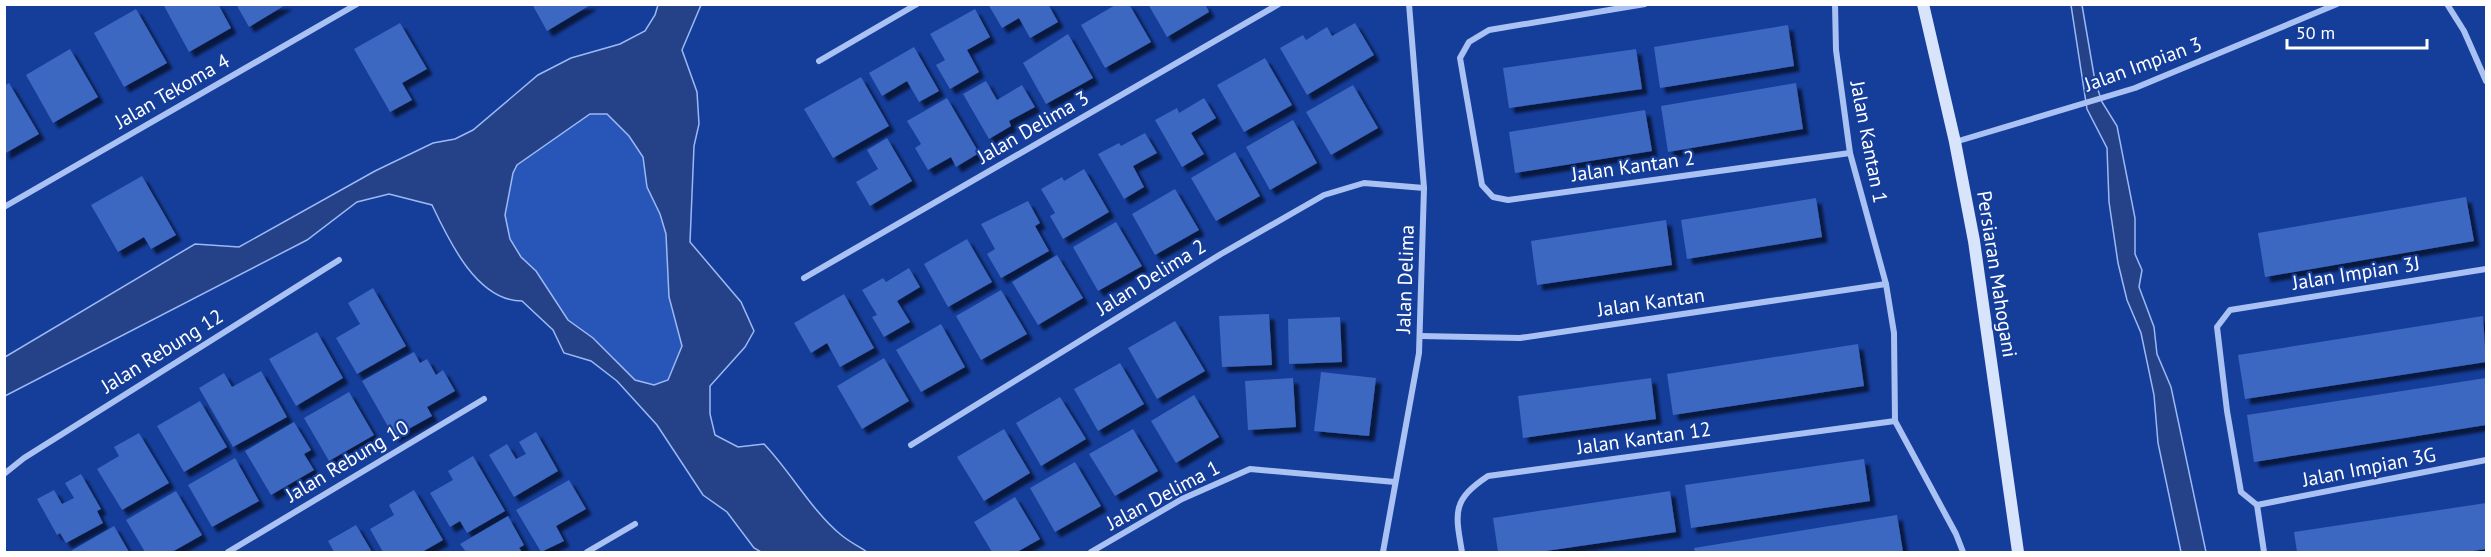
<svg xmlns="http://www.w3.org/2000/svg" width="2491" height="557" viewBox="0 0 2491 557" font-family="'PT Sans',sans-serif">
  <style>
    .green { fill: #2856b8 }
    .water { fill: #254289; stroke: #9bb9f6; stroke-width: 1.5; fill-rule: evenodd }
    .building { fill: #3d67c1; filter: url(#shadow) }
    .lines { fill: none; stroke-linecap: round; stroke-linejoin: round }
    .minor { stroke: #a9c1f3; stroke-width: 6 }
    .secondary { stroke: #d8e3fc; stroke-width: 12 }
    .labels { text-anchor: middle; stroke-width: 4.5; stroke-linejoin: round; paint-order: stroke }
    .street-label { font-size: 20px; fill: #fff; stroke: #153d9a }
  </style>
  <defs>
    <filter id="shadow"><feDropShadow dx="5.5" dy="5.5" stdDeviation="1.5" flood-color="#0009"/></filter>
  </defs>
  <rect width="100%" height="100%" fill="#153d9a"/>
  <!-- green -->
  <path class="green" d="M590 114H607L629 136 643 157 647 187 660 214 666 234 669 297 682 346 668 380 654 385 635 380 593 338 568 320 536 271 521 257 510 239 505 215 513 173 517 165Z"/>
  <!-- water -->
  <g class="water">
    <path d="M658 5H701L682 50 697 92 699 124 694 146 690 242 741 302 754 331 745 347 710 386V414L715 435 738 447 764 444C790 471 812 511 840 534 848 541 858 546 867 552H761L754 548 727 512 703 495 657 425 617 381 591 361 564 353 553 330 522 301C477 301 449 241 432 205L389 194 357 202 307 240 5 396V357L195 244 239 247 375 171 433 143 455 139 473 130 538 75 571 58 620 44 645 31 655 15ZM590 114H607L629 136 643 157 647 187 660 214 666 234 669 297 682 346 668 380 654 385 635 380 593 338 568 320 536 271 521 257 510 239 505 215 513 173 517 165Z"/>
    <path d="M2071 5H2082L2095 81 2102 102 2117 126 2135 218V254L2142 270 2139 287 2154 327 2157 354 2171 387 2206 552H2181L2158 443 2154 395 2141 333 2127 300 2118 263 2109 202 2107 148 2087 109Z"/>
  </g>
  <!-- building -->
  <g class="building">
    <path d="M163 4H218L231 28 189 52Z"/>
    <path d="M236 4H287L249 27Z"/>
    <path d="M532 4H592L547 31Z"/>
    <path d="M988 4H1048L1058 22 1030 38 1019 18 1002 28Z"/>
    <path d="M1117 4H1129L1151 42 1105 68 1081 25Z"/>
    <path d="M1148 4H1205L1209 12 1167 37Z"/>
    <path d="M136 9 167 63 124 87 94 33Z"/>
    <path d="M975 9 990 37 967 50 979 72 950 89 936 65 945 60 930 34Z"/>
    <path d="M400 23 427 69 402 83 412 100 390 112 354 49Z"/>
    <path d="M1355 23 1374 55 1307 95 1280 48 1303 35 1306 40 1327 27 1332 36Z"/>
    <path d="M1788 25 1794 66 1660 88 1654 47Z"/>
    <path d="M1068 34 1093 78 1046 104 1023 63Z"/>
    <path d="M914 47 939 91 919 102 907 81 882 96 869 73Z"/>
    <path d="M70 49 98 97 53 123 26 75Z"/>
    <path d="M1636 49 1642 89 1509 108 1503 68Z"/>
    <path d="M1265 58 1292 105 1244 132 1217 85Z"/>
    <path d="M861 77 889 126 833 158 804 109Z"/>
    <path d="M986 81 997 100 1022 85 1035 107 1009 121 1011 126 989 139 963 94Z"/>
    <path d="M9 83 39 134 4 154V86Z"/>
    <path d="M1796 83 1803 129 1668 152 1661 106Z"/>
    <path d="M1353 85 1378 128 1331 155 1306 112Z"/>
    <path d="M947 98 979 153 956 167 951 157 928 170 915 148 921 144 907 121Z"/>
    <path d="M1204 98 1216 118 1191 133 1204 154 1182 167 1155 120 1177 108 1179 113Z"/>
    <path d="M1645 110 1652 151 1515 173 1509 132Z"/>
    <path d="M1293 120 1317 163 1270 190 1246 147Z"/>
    <path d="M1145 133 1157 153 1133 166 1144 187 1124 199 1098 154 1119 143 1121 146Z"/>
    <path d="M887 138 912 181 870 206 856 182 878 169 867 150Z"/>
    <path d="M1235 152 1260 196 1216 221 1191 178Z"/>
    <path d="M1084 169 1109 212 1063 239 1050 216 1055 213 1041 189 1062 177 1064 181Z"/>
    <path d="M142 176 176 235 151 249 144 237 118 252 91 205Z"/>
    <path d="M1175 189 1199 230 1155 255 1132 214Z"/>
    <path d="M2466 197 2474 241 2265 277 2258 233Z"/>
    <path d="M1816 198 1822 237 1687 259 1681 220Z"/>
    <path d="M1028 201 1040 223 1035 226 1049 251 1001 278 987 254 995 249 981 224Z"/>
    <path d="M1666 220 1672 265 1537 285 1531 241Z"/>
    <path d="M1116 222 1142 266 1098 291 1073 247Z"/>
    <path d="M967 239 992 282 948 307 924 264Z"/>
    <path d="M1057 255 1083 298 1038 325 1012 282Z"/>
    <path d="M909 268 920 287 897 301 910 322 884 337 872 317 877 315 862 290 883 278 886 282Z"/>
    <path d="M373 288 406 346 357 374 336 338 360 324 348 303Z"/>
    <path d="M1001 290 1027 334 981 360 956 316Z"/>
    <path d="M844 294 874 348 840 367 827 343 811 353 794 323Z"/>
    <path d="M1269 314 1272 365 1222 367 1219 316Z"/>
    <path d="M2483 316 2486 362 2245 399 2238 355Z"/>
    <path d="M1340 317 1342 362 1289 364 1288 319Z"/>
    <path d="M1175 321 1205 371 1157 399 1128 348Z"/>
    <path d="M941 324 965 367 921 392 896 350Z"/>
    <path d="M317 332 343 378 296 406 269 359Z"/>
    <path d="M1858 344 1864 386 1673 415 1667 374Z"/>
    <path d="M414 352 420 363 427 359 436 375 443 370 455 391 427 407 432 416 394 437 362 381Z"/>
    <path d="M884 358 909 401 862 429 837 386Z"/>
    <path d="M1120 363 1144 404 1098 431 1074 389Z"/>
    <path d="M261 371 287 417 233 447 199 388 224 373 232 387Z"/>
    <path d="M1321 372 1376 378 1369 436 1314 431Z"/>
    <path d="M1293 378 1296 427 1248 430 1245 381Z"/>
    <path d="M1651 378 1656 419 1523 438 1518 396Z"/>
    <path d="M2486 378V425L2254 462 2247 415Z"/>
    <path d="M349 392 374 435 329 461 304 418Z"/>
    <path d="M1194 395 1219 437 1176 463 1151 421Z"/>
    <path d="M1060 397 1086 439 1041 466 1016 423Z"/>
    <path d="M200 401 227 447 184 472 157 426Z"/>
    <path d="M294 422 311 450 304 454 314 470 271 495 245 451Z"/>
    <path d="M1004 429 1030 473 984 501 957 457Z"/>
    <path d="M1133 429 1158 471 1115 496 1089 454Z"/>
    <path d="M536 432 558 471 514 497 489 455 507 444 516 459 526 454 519 442Z"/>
    <path d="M139 433 169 483 122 510 97 469 119 456 114 447Z"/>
    <path d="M473 456 505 511 467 533 460 521 450 527 430 493 453 480 448 471Z"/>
    <path d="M235 458 259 501 212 527 188 485Z"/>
    <path d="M1864 459 1870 501 1691 528 1685 485Z"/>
    <path d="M1075 462 1101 506 1055 532 1030 488Z"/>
    <path d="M81 474 101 509 97 511 103 523 66 543 60 533 57 535 37 499 54 490 62 504 74 498 65 483Z"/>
    <path d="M569 480 586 509 556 526 564 541 541 552 516 510Z"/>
    <path d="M414 490 443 540 422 552H383L370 529 394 515 389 505Z"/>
    <path d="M176 491 202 535 172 552H145L126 520Z"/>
    <path d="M1670 491 1676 532 1539 552H1498L1493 518Z"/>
    <path d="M1015 497 1040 539 1017 552H992L974 522Z"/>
    <path d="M2486 503V549L2466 552H2297L2294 532Z"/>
    <path d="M1897 515 1903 552H1695L1694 548Z"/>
    <path d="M508 516 524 545 519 548 522 552H466L460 544Z"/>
    <path d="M356 525 372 552H334L328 541Z"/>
    <path d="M114 526 129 552H69Z"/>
  </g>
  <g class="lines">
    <!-- minor -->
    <g class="minor">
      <path d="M1645 4 1489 30 1469 42 1460 58 1482 185 1493 197 1508 200 1850 153"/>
      <path d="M1835 4 1836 50 1850 153 1886 284 1894 333 1895 421 1956 534 1963 552"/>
      <path d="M2447 4 2464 31 2486 81"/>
      <path d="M819 61 917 4"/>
      <path d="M1955 142 2135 88 2337 4"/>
      <path d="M4 207 357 4"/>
      <path d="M804 278 1279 4"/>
      <path d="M1420 336 1520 338 1886 284"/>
      <path d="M911 445 1221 254 1324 195 1364 183 1424 188"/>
      <path d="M4 474 24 458 339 260"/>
      <path d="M2257 505 2486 460"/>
      <path d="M228 552 484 399"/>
      <path d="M587 552 635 524"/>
      <path d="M1091 552 1182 499 1250 469 1395 482"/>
      <path d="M1383 552 1419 353 1424 188 1409 4"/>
      <path d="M1462 552C1455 512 1452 500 1488 476L1895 421"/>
      <path d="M2264 552 2257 505 2241 492 2227 411 2217 327 2230 310 2486 269"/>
    </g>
    <!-- secondary -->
    <path class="secondary" d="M1923 4 1955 142 1974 241 2018 552"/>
  </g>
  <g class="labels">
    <!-- street labels -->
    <g class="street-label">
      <text transform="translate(2143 64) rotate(-20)" y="7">Jalan Impian 3</text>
      <text transform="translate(172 91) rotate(-30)" y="7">Jalan Tekoma 4</text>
      <text transform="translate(1033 127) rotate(-30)" y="7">Jalan Delima 3</text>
      <text transform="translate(1869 142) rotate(79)" y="7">Jalan Kantan 1</text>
      <text transform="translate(1633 166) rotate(-8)" y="7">Jalan Kantan 2</text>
      <text transform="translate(2356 273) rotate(-9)" y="7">Jalan Impian 3J</text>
      <text transform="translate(1997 274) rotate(81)" y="7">Persiaran Mahogani</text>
      <text transform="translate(1151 277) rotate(-32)" y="7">Jalan Delima 2</text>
      <text transform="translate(1405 279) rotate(-88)" y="7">Jalan Delima</text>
      <text transform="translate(1651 302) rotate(-8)" y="7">Jalan Kantan</text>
      <text transform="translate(162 351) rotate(-32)" y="7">Jalan Rebung 12</text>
      <text transform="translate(1644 438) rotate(-8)" y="7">Jalan Kantan 12</text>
      <text transform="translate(347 461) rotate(-31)" y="7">Jalan Rebung 10</text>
      <text transform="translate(2369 467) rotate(-11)" y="7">Jalan Impian 3G</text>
      <text transform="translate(1163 495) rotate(-28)" y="7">Jalan Delima 1</text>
    </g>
  </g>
  <!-- border -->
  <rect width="2491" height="557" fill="none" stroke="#ffffff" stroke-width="12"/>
  <!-- scale -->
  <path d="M2287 39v9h140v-9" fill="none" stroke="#ffffff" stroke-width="3"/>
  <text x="2296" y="39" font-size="18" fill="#ffffff" stroke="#153d9a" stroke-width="4.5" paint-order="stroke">50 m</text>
</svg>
